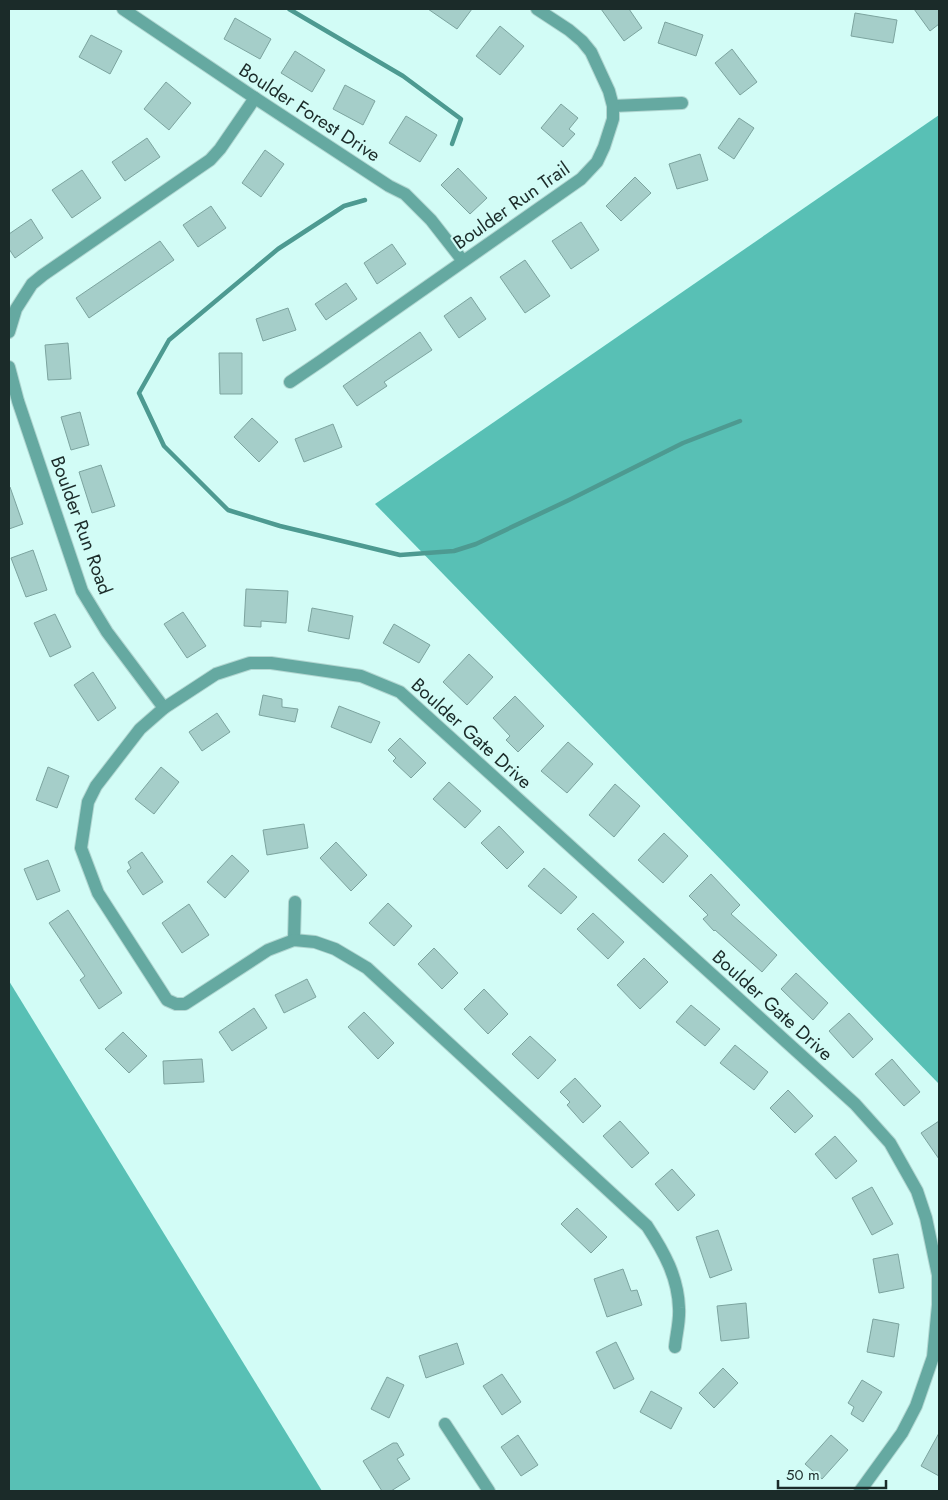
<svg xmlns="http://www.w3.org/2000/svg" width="948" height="1500" viewBox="0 0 948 1500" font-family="Jost,sans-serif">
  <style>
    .forest { fill: #58c0b5 }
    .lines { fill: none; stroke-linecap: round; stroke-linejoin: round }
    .stream { stroke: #4d9a91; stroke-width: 4.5 }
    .building { fill: #a5cec9; stroke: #7ca49f }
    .street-casing { stroke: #b1d6d1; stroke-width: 14 }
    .street { stroke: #65a9a1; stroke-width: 12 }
    .labels { text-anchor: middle; stroke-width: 4.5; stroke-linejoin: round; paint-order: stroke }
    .street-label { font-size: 19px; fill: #1b2b29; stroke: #d2fcf6 }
  </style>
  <rect width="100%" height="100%" fill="#d2fcf6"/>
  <!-- forest -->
  <g class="forest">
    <path d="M939 115V1084L375 504Z"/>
    <path d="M9 981 322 1491H9Z"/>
  </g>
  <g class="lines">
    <!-- stream -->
    <g class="stream">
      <path d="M289 9 403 76 461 119 452 144"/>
      <path d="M365 200 344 206 278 249 169 340 139 393 164 446 228 510 280 526 400 555 454 551 476 544 569 500 683 443 740 421"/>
    </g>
  </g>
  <!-- building -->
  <g class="building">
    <path d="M428 9H472L457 29Z"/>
    <path d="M601 9H629L642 28 624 41Z"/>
    <path d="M914 9H939V24L930 31Z"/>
    <path d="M855 13 897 20 893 43 851 36Z"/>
    <path d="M235 18 271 39 260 59 224 39Z"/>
    <path d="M665 22 703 35 696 56 658 43Z"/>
    <path d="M500 26 524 46 500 75 476 56Z"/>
    <path d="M91 35 122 51 110 74 79 57Z"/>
    <path d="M732 49 757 82 740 95 715 63Z"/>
    <path d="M295 51 325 70 312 92 281 73Z"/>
    <path d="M166 82 191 103 169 130 144 109Z"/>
    <path d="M345 85 375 101 363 125 333 109Z"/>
    <path d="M561 104 578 118 569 129 575 134 563 147 541 128Z"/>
    <path d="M406 116 437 135 420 162 389 143Z"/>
    <path d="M739 118 754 128 734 159 718 148Z"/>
    <path d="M147 138 160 157 125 181 112 162Z"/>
    <path d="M265 150 284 164 261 197 242 183Z"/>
    <path d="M700 154 708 180 677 189 669 164Z"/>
    <path d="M458 168 487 198 470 214 441 185Z"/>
    <path d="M82 170 101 198 72 218 52 190Z"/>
    <path d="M635 177 651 193 621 221 606 206Z"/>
    <path d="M211 206 226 228 198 247 183 225Z"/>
    <path d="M31 219 43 238 15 258 9 249V234Z"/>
    <path d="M581 222 599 250 571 269 552 241Z"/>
    <path d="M160 241 174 260 89 318 76 298Z"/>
    <path d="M392 244 406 264 377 284 364 263Z"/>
    <path d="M525 260 550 296 525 313 500 277Z"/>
    <path d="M346 283 357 299 326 320 315 304Z"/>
    <path d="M471 297 486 319 459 338 444 316Z"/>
    <path d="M288 308 296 330 263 341 256 319Z"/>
    <path d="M420 332 432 350 384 382 387 386 357 406 343 386Z"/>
    <path d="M68 343 71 379 48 380 45 345Z"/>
    <path d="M219 353H242V394H220Z"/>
    <path d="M80 412 89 445 71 450 61 417Z"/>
    <path d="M252 418 278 442 259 462 234 437Z"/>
    <path d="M333 424 342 447 304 462 295 439Z"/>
    <path d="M101 465 115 506 92 513 79 472Z"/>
    <path d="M9 487H10L23 524 9 529Z"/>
    <path d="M33 550 47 590 26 597 11 558Z"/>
    <path d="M246 589 288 591 286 623 261 621V627L244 626Z"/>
    <path d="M312 608 353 616 349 639 308 631Z"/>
    <path d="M183 612 206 646 187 658 164 624Z"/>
    <path d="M55 614 71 647 50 657 34 623Z"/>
    <path d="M394 624 430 645 419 663 383 643Z"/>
    <path d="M469 654 493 677 467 705 443 682Z"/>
    <path d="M93 672 116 708 98 721 74 685Z"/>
    <path d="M263 695 282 699V707L298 709 295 722 259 715Z"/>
    <path d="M515 696 544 726 518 752 506 740 510 736 493 718Z"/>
    <path d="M339 706 380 722 371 743 331 727Z"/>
    <path d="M217 713 230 732 202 751 189 732Z"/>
    <path d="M400 738 426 763 411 778 393 761 396 758 388 750Z"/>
    <path d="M568 742 593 764 567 793 541 771Z"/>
    <path d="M48 767 69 776 57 808 36 800Z"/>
    <path d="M161 767 179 782 154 814 135 799Z"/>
    <path d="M449 782 481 811 465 828 433 799Z"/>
    <path d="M615 784 640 806 614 837 589 815Z"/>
    <path d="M304 824 308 848 267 855 263 830Z"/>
    <path d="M499 826 524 852 507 869 481 843Z"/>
    <path d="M664 833 688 856 663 883 638 860Z"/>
    <path d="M336 842 367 875 351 891 320 858Z"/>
    <path d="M142 852 163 882 143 895 127 871 131 868 128 862Z"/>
    <path d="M232 855 249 871 225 898 207 882Z"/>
    <path d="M48 860 60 891 37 900 24 869Z"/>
    <path d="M544 868 577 897 561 914 528 886Z"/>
    <path d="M711 874 740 905 731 914 777 955 762 972 715 930 714 931 703 919 708 915 689 896Z"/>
    <path d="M388 903 412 926 394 946 369 923Z"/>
    <path d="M189 904 209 935 182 953 162 923Z"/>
    <path d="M68 910 122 993 99 1009 80 980 85 976 49 923Z"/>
    <path d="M593 913 624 942 608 959 577 929Z"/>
    <path d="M434 948 458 973 442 989 418 964Z"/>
    <path d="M644 958 668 982 640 1009 617 985Z"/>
    <path d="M796 973 828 1003 813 1020 781 989Z"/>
    <path d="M307 979 316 997 284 1013 275 995Z"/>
    <path d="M484 989 508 1014 488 1034 464 1009Z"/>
    <path d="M691 1005 720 1029 705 1046 676 1022Z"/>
    <path d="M254 1008 267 1028 232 1051 219 1032Z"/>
    <path d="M364 1012 394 1043 378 1059 348 1027Z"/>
    <path d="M849 1013 873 1039 853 1058 829 1031Z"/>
    <path d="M123 1032 147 1056 129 1073 105 1049Z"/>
    <path d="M530 1036 556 1060 538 1079 512 1054Z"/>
    <path d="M735 1045 768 1072 754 1090 720 1063Z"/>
    <path d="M202 1059 204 1082 164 1084 163 1061Z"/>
    <path d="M892 1059 920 1092 904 1106 875 1074Z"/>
    <path d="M575 1078 601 1106 583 1123 567 1105 570 1102 560 1092Z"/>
    <path d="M788 1090 813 1116 795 1133 770 1108Z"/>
    <path d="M620 1121 649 1153 632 1168 603 1136Z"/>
    <path d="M939 1121V1159L921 1133Z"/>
    <path d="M835 1136 857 1161 836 1179 815 1154Z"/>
    <path d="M672 1169 695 1195 678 1211 655 1184Z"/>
    <path d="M872 1187 893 1224 872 1235 852 1198Z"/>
    <path d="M577 1208 607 1237 591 1253 561 1224Z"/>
    <path d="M718 1230 732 1270 710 1278 696 1237Z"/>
    <path d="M898 1254 904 1288 879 1293 873 1259Z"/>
    <path d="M623 1269 631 1291 637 1290 642 1305 607 1317 594 1279Z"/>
    <path d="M746 1303 749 1338 721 1341 717 1306Z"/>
    <path d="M873 1319 899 1324 894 1357 867 1352Z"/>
    <path d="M616 1342 634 1379 614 1389 596 1352Z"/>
    <path d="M457 1343 464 1364 426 1378 419 1356Z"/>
    <path d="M723 1368 738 1383 714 1408 699 1393Z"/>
    <path d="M502 1374 521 1402 502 1415 483 1386Z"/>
    <path d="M387 1377 404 1385 389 1418 371 1409Z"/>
    <path d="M862 1380 882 1392 863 1422 851 1414 854 1407 848 1403Z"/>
    <path d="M651 1391 682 1408 671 1429 640 1412Z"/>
    <path d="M939 1433V1476L921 1466Z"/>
    <path d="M518 1435 538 1465 521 1476 501 1447Z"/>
    <path d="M831 1435 848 1450 822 1479 805 1464Z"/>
    <path d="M393 1443H397L404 1455 397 1459 410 1479 391 1491H382L363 1461Z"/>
  </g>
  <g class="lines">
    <defs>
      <g id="street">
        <path d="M123 9 255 98 389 186 405 194 431 220 463 261"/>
        <path d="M613 106 682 103"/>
        <path d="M9 332 16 309 32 284 43 275 210 160 220 149 255 98"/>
        <path d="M9 367 18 401 82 591 107 632 164 708"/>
        <path d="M290 382 321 361 581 179 597 162 604 147 613 119V106L609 91 591 52 582 41 569 30 537 9"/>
        <path d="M294 940 295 902"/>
        <path d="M675 1347C676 1335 680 1321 679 1308 678 1277 664 1252 647 1226L367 968 335 949 315 942 294 940 268 950 185 1004H176L167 1000 98 893 81 848 88 802 96 786 140 729 164 708 216 674 250 663H271L361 676 400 692 855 1104 890 1143 917 1191 926 1218 938 1275V1305L933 1357 916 1406 902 1433 860 1491"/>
        <path d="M445 1424 489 1491"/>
      </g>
    </defs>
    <!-- street casing -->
    <use href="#street" class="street-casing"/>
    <!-- street -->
    <use href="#street" class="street"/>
  </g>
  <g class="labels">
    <!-- street labels -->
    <g class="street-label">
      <text transform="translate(310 112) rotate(33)" y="7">Boulder Forest Drive</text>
      <text transform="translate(511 205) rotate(-35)" y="7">Boulder Run Trail</text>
      <text transform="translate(82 525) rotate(70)" y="7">Boulder Run Road</text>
      <text transform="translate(472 733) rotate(42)" y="7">Boulder Gate Drive</text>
      <text transform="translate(773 1005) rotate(42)" y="7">Boulder Gate Drive</text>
    </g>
  </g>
  <!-- border -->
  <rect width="948" height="1500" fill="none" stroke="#1b2b29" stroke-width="20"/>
  <!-- scale -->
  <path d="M778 1480v8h108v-8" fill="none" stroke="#1b2b29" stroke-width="2.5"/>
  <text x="786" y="1480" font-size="15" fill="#1b2b29" stroke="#d2fcf6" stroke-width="4" paint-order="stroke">50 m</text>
</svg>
